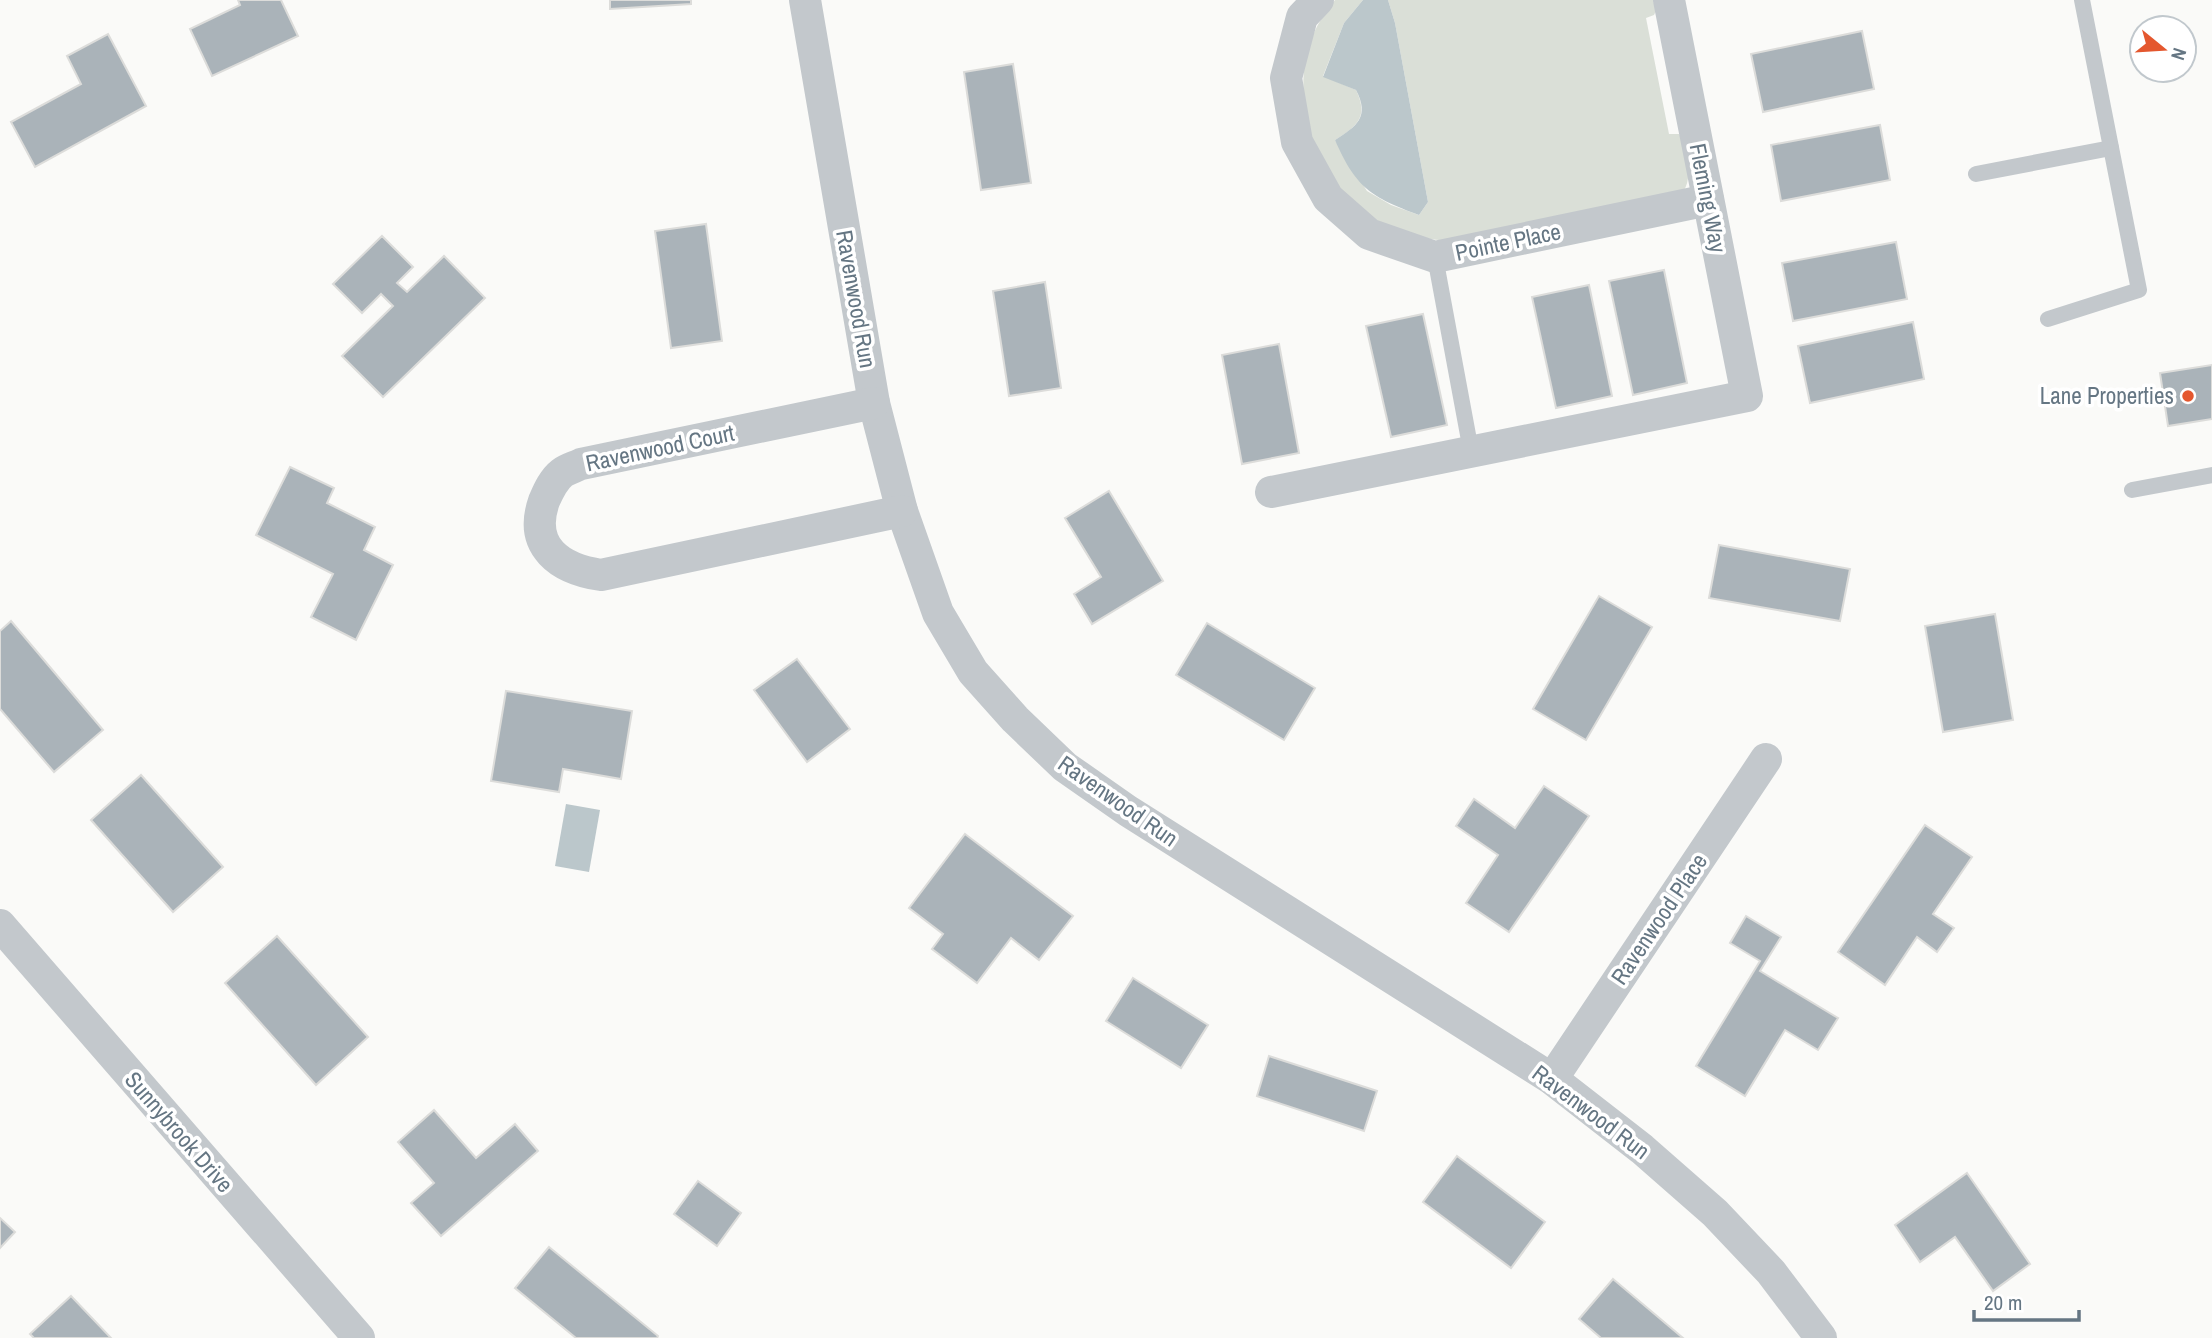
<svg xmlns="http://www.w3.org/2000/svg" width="2212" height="1338" viewBox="0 0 2212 1338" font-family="'Archivo Narrow',sans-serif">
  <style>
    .green { fill: #dadfd7 }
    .water { fill: #bbc7cb }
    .building { fill: #aab3b9; stroke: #dcdcda; stroke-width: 2 }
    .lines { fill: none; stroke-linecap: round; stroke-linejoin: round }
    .service { stroke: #c3c8cc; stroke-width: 16 }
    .minor { stroke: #c3c8cc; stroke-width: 32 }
    .poi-dot { fill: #e4572e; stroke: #fff; stroke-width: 2.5 }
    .labels { text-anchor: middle; stroke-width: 7; stroke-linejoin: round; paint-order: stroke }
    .street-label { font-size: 23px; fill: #657683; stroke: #fff }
    .poi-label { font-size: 23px; fill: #657683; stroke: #fff; text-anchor: end }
  </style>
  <rect width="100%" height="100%" fill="#fafaf8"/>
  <!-- green -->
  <path class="green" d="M1335 0H1363L1344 23 1323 76 1356 90C1369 117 1357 126 1335 140L1367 191 1391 205 1419 215 1428 202 1395 23 1388 0H1653L1656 11 1654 15 1646 18 1669 134H1679L1681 137C1685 155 1694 176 1683 192L1461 241C1392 241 1341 212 1311 148 1306 137 1307 122 1305 111 1300 67 1306 35 1335 0Z"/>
  <!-- water -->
  <g class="water">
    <path d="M1363 0H1388L1395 23 1428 202 1419 215C1371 197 1356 188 1335 140 1357 126 1370 117 1356 90L1323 77 1344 23Z"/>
    <path d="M566 804 600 810 589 872 555 866Z"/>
  </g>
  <!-- building -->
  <g class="building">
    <path d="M238 0H281L298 36 212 76 190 29 240 5Z"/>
    <path d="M610 0H691V4L610 9Z"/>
    <path d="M1862 31 1874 89 1763 112 1751 54Z"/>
    <path d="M108 34 146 106 35 167 11 122 81 84 67 56Z"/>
    <path d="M1013 64 1031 183 981 190 964 72Z"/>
    <path d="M1880 125 1890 180 1781 201 1771 145Z"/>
    <path d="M706 224 722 341 671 348 655 231Z"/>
    <path d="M382 236 413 267 397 283 407 292 444 256 485 298 383 397 342 356 393 306 381 294 362 313 333 284Z"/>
    <path d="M1896 242 1907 299 1793 321 1782 263Z"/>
    <path d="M1664 270 1687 383 1633 395 1609 281Z"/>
    <path d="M1045 282 1061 388 1009 396 993 291Z"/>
    <path d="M1589 285 1612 396 1556 408 1532 297Z"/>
    <path d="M1423 314 1447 425 1391 437 1366 326Z"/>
    <path d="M1913 322 1924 379 1810 403 1798 346Z"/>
    <path d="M1279 344 1299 453 1242 464 1222 355Z"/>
    <path d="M2212 365V419L2168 426 2160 373Z"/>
    <path d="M290 467 334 488 327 503 375 527 364 550 393 565 356 640 311 617 333 574 256 535Z"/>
    <path d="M1109 491 1163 581 1092 624 1074 594 1101 577 1065 518Z"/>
    <path d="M1719 545 1850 569 1840 621 1709 598Z"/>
    <path d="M1599 596 1652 627 1586 740 1533 709Z"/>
    <path d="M1995 614 2013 720 1943 732 1925 626Z"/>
    <path d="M11 621 103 730 54 772 0 709V631Z"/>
    <path d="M1207 623 1315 688 1284 740 1176 675Z"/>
    <path d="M797 659 850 729 807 762 754 690Z"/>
    <path d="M506 691 632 711 621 779 563 769 559 792 491 781Z"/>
    <path d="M141 775 223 867 173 912 91 820Z"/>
    <path d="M1544 786 1589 816 1509 932 1466 903 1498 855 1456 826 1474 799 1515 828Z"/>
    <path d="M1925 825 1972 857 1933 914 1954 928 1937 952 1917 937 1885 985 1838 952Z"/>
    <path d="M965 834 1073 916 1039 960 1011 938 977 983 932 949 943 934 909 908Z"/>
    <path d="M1746 916 1781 937 1760 971 1838 1018 1818 1050 1785 1030 1745 1096 1696 1066 1760 961 1730 943Z"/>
    <path d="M277 936 368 1037 316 1085 225 983Z"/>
    <path d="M1133 978 1208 1025 1181 1068 1106 1021Z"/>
    <path d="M1269 1056 1377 1091 1364 1131 1257 1096Z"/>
    <path d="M434 1110 476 1158 515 1124 538 1151 441 1236 411 1203 434 1183 398 1142Z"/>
    <path d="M1457 1156 1545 1222 1511 1268 1423 1202Z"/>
    <path d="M1967 1173 2030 1264 1993 1291 1955 1237 1920 1262 1895 1225Z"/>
    <path d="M698 1181 741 1213 717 1246 674 1214Z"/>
    <path d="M0 1218 15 1232 0 1248Z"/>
    <path d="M549 1247 658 1336 657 1338H576L515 1288Z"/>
    <path d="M1613 1279 1683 1338H1601L1579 1319Z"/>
    <path d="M71 1296 111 1338H34L30 1334Z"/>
  </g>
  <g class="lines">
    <!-- service -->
    <g class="service">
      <path d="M1976 174 2111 148"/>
      <path d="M1435 257 1471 451"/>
      <path d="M2048 319 2139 290 2082 0"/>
      <path d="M2132 490 2212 475"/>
    </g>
    <!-- minor -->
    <g class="minor">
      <path d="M805 0 874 403 902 511 938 613 973 672 1015 719 1065 767 1128 811 1552 1079 1642 1149 1715 1213 1771 1272 1821 1338"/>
      <path d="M1318 0 1302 17 1286 78 1297 142 1328 198 1369 234 1435 257 1708 200"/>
      <path d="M874 403 581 464C575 467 567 469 562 473 553 480 548 492 544 501 528 547 560 569 601 575L902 511"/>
      <path d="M1271 492 1747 396 1669 0"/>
      <path d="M0 925 359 1338"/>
      <path d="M1552 1079 1766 759"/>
    </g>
  </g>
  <!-- markers -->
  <circle class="poi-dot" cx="2188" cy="396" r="7"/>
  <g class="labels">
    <!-- street labels -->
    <g class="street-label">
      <text transform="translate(1708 198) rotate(79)" y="8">Fleming Way</text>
      <text transform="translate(1508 242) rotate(-12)" y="8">Pointe Place</text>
      <text transform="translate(856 299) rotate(80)" y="8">Ravenwood Run</text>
      <text transform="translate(660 448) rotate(-12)" y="8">Ravenwood Court</text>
      <text transform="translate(1118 801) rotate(35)" y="8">Ravenwood Run</text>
      <text transform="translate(1659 919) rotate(-56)" y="8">Ravenwood Place</text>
      <text transform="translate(1591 1112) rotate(37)" y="8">Ravenwood Run</text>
      <text transform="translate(179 1132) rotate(49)" y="8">Sunnybrook Drive</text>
    </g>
    <!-- poi labels -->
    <g class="poi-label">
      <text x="2174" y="404">Lane Properties</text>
    </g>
  </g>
  <!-- north arrow -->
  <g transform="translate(2163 49) rotate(108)"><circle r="33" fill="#ffffff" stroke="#c1c8cd" stroke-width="2"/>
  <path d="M0-5L12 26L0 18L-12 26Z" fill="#e4572e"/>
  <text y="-10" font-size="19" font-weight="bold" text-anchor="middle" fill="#657683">N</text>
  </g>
  <!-- scale -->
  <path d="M1974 1310v10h105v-10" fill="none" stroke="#657683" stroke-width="3.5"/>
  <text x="1984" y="1310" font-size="21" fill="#657683" stroke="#ffffff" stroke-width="5" paint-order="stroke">20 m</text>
</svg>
